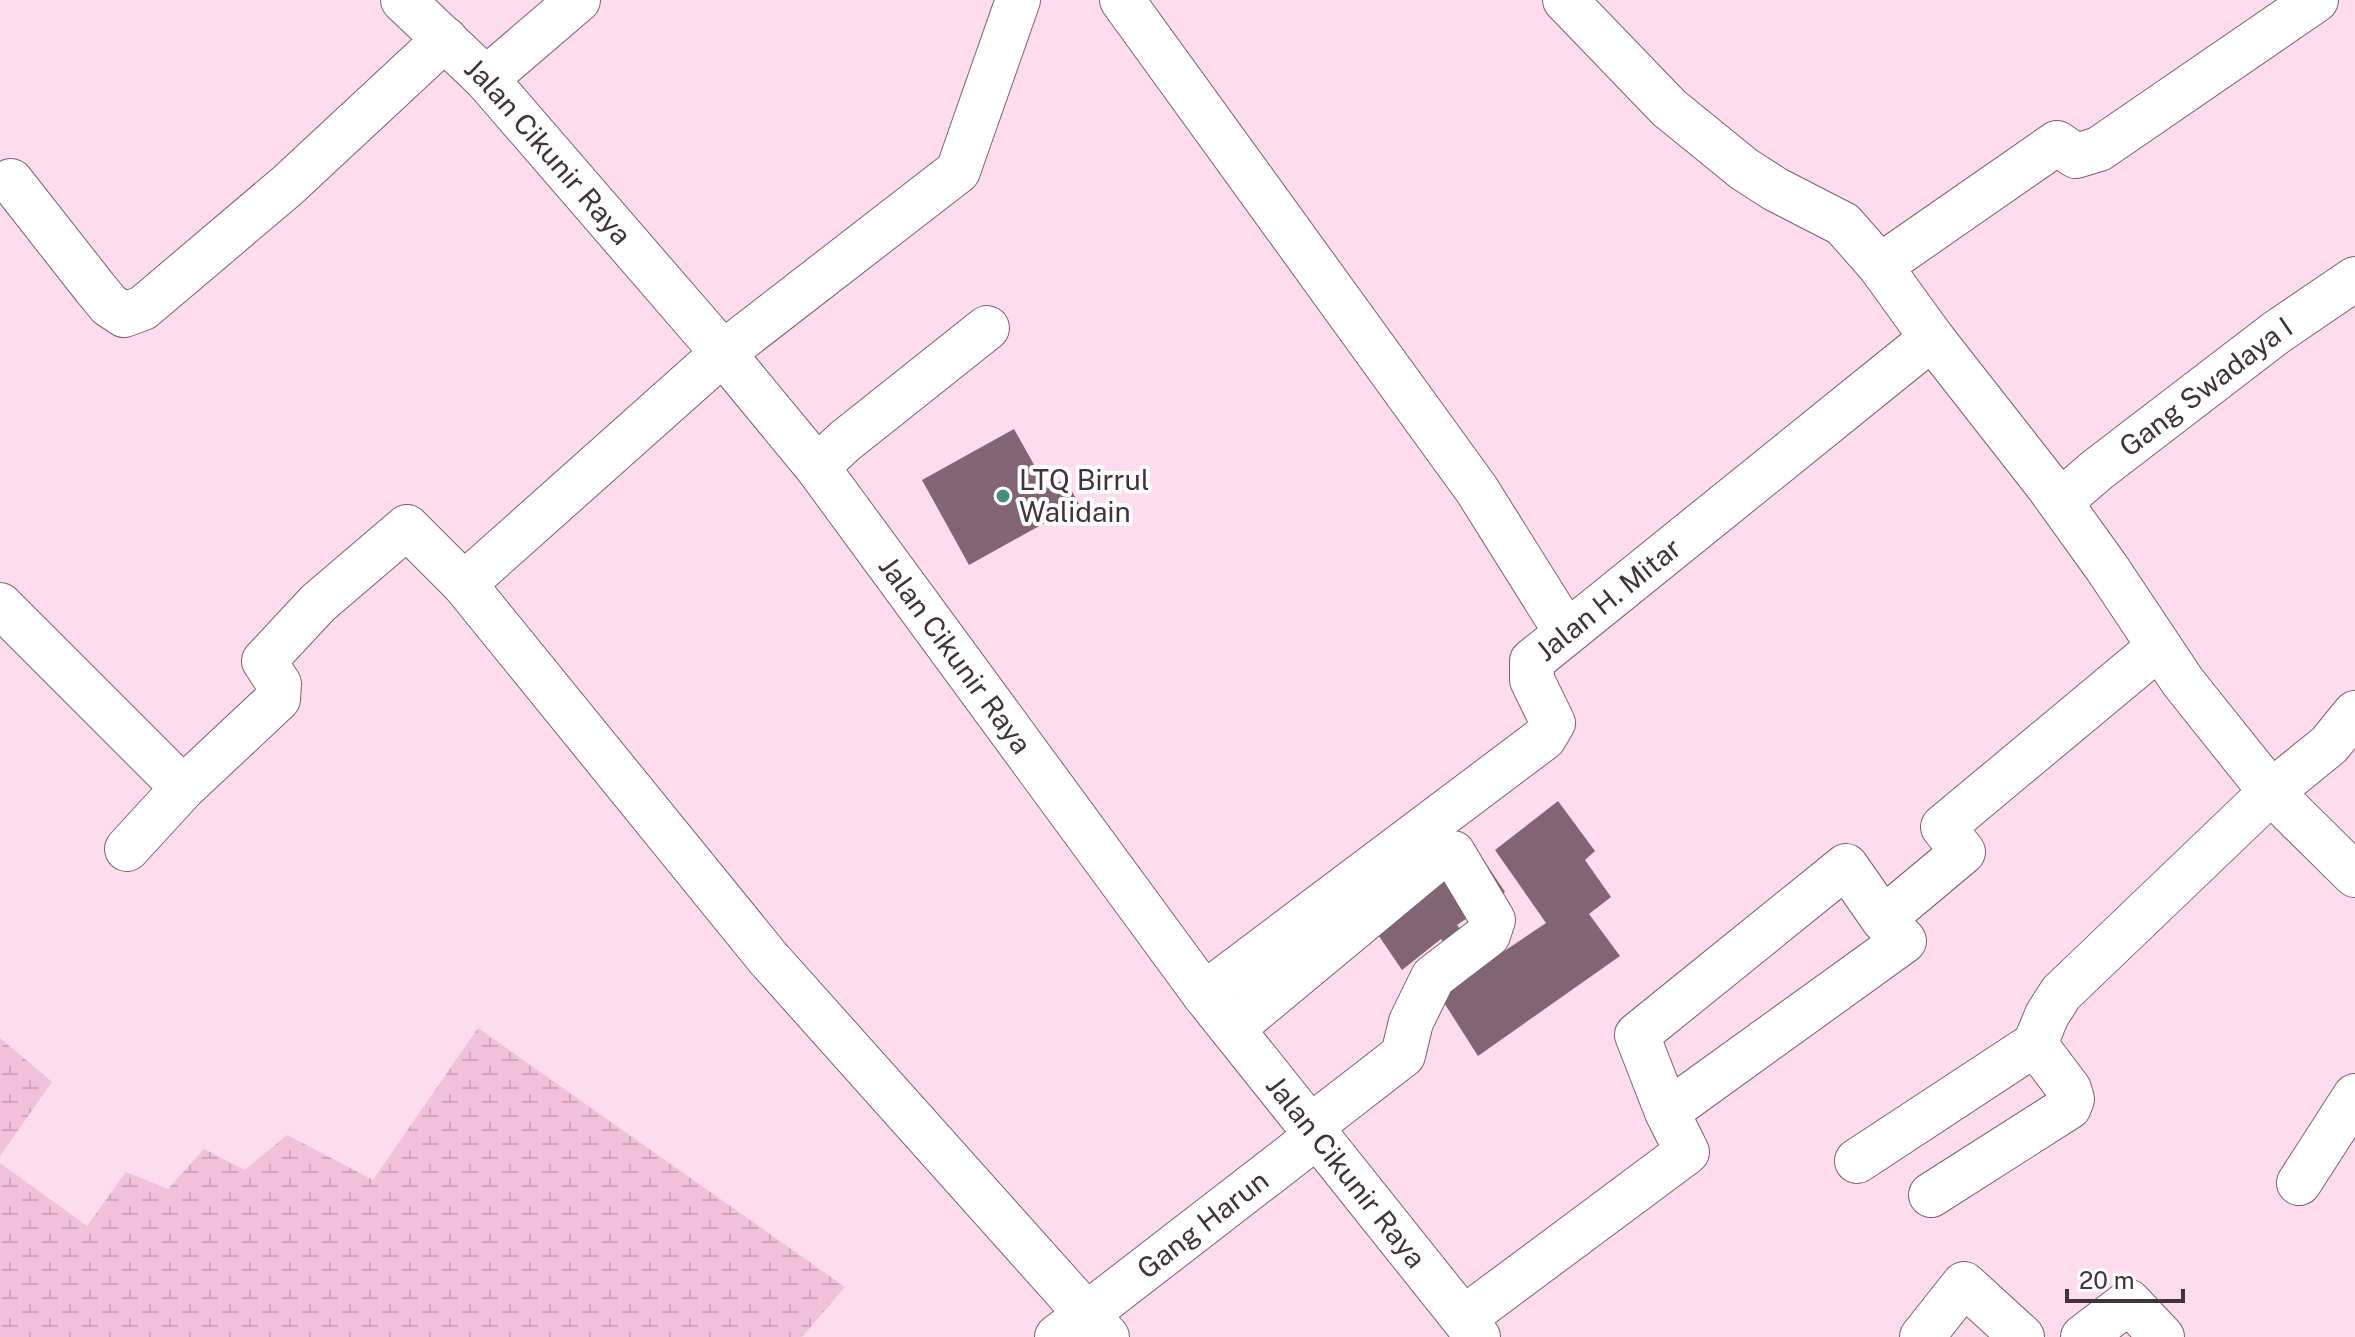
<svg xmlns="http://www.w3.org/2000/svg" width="2355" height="1337" viewBox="0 0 2355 1337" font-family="'Public Sans',sans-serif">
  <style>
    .wetland { fill: url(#wetland-marsh) }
    .building { fill: #826575 }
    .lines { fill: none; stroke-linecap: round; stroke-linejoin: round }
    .minor-casing { stroke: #7d6070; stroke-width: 46 }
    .minor { stroke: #fff; stroke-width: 44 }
    .poi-dot { fill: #478c81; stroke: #fff; stroke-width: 3 }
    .labels { text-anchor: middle; stroke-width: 8; stroke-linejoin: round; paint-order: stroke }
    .street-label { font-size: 28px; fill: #40333a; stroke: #fff }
    .poi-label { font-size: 28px; fill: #40333a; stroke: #fff; text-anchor: start }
  </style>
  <defs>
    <pattern id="wetland-marsh" width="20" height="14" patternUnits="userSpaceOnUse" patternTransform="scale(2)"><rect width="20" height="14" fill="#f1c0da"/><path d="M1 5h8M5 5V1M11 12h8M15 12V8" fill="none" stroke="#d0a5bc"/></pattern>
  </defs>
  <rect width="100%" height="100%" fill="#fddcee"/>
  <!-- wetland -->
  <g class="wetland">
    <path d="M478 1028 845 1287 802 1337H0V1163L87 1226 126 1172 168 1189 204 1149 245 1170 287 1135 373 1180Z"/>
    <path d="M0 1038 52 1082 0 1156Z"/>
  </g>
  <!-- building -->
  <g class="building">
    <path d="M1014 429 1047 488 1065 479 1079 504 969 565 922 480Z"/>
    <path d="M1558 801 1595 851 1585 860 1611 897 1589 914 1620 956 1478 1056 1441 998 1468 976 1441 939 1402 970 1368 920 1473 844 1505 892 1457 925 1485 964 1546 923 1495 850Z"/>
  </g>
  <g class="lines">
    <defs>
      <g id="minor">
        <path id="s1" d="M403 0 486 79 723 353 817 467 1204 994 1478 1337"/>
        <path d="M1122 0 1477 490 1566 632"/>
        <path d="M1565 0 1669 108 1744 169 1775 189 1843 224 1880 266 1932 338 2048 486 2107 568 2183 682 2271 792 2355 875"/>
        <path d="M486 79 578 0"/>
        <path d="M11 181 95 288 109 305 124 315 143 308 287 186 445 39"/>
        <path d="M1880 266 2057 143 2076 156 2099 149 2316 0"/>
        <path d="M817 467 845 441 987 328"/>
        <path id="s2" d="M2060 502 2097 470 2277 332 2355 279"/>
        <path d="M464 584 723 353 958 171 1018 0"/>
        <path d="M0 605 183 788"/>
        <path d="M127 849 183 788 278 699 279 684 264 661 318 603 407 527 464 584 768 958 1107 1337"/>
        <path id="s3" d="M1204 994 1544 738 1553 723 1532 680V661L1932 338"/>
        <path d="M1232 1029 1439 857 1453 853 1493 920 1488 935 1433 977 1411 1022 1403 1055 1310 1127"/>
        <path d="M1667 1112 1637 1035 1846 866 1883 919"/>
        <path d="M1857 1161 2035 1044 2047 1015 2061 993 2271 792 2329 745 2355 713"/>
        <path d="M2299 1183 2355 1096"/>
        <path d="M1931 1195 2069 1107 2072 1099 2069 1089 2035 1044"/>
        <path d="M1464 1318 1687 1152 1667 1112 1904 941 1883 919 1963 852 1943 827 2159 647"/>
        <path id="s4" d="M1057 1337 1317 1136"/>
        <path d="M1922 1337 1964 1284 2022 1337"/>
        <path d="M2083 1337 2129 1302 2162 1337"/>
      </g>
    </defs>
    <!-- minor casing -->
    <use href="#minor" class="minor-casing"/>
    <!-- minor -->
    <use href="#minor" class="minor"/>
  </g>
  <!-- markers -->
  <circle class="poi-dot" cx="1003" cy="496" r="8"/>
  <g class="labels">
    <!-- street labels -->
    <g class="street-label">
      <text dy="10" stroke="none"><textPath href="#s1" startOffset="210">Jalan Cikunir Raya</textPath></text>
      <text dy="10" stroke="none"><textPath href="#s2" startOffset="186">Gang Swadaya I</textPath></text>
      <text dy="10" stroke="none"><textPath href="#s3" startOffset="608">Jalan H. Mitar</textPath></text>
      <text dy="10" stroke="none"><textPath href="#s1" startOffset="858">Jalan Cikunir Raya</textPath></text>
      <text dy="10" stroke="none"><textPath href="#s1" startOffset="1506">Jalan Cikunir Raya</textPath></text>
      <text dy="10" stroke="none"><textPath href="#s4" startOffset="184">Gang Harun</textPath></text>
    </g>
    <!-- poi labels -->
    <g class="poi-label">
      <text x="1019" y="490">LTQ Birrul<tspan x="1019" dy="32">Walidain</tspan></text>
    </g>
  </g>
  <!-- scale -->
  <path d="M2067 1289v12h116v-12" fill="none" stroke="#40333a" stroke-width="4"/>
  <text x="2079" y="1289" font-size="24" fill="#40333a" stroke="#ffffff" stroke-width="6" paint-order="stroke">20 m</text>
</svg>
